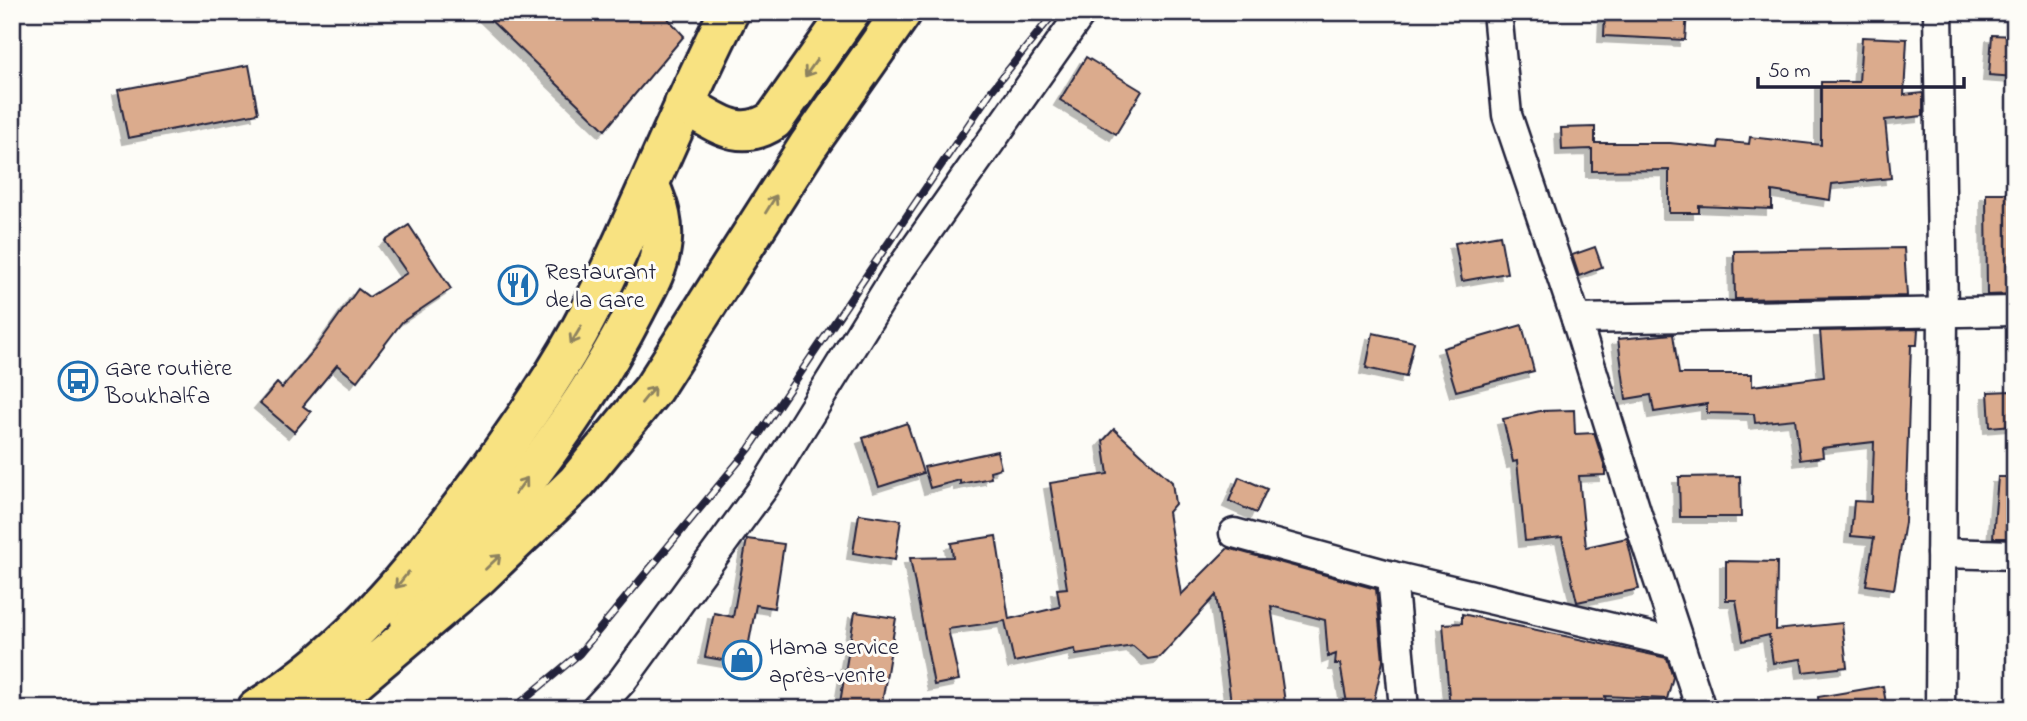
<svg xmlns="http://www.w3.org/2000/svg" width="2027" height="721" viewBox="0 0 2027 721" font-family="'Indie Flower',sans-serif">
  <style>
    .building { fill: #dbab8d; stroke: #22223b; stroke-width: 2; filter: url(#shadow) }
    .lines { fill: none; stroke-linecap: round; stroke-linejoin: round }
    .minor-casing { stroke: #22223b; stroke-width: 33 }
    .trunk-casing { stroke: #22223b; stroke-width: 44 }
    .motorway-casing { stroke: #22223b; stroke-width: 44 }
    .minor { stroke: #fdfcf7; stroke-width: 28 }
    .trunk { stroke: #f8e281; stroke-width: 38 }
    .motorway { stroke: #f8e281; stroke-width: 38 }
    .rail-casing { stroke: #22223b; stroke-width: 8 }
    .rail { stroke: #fdfcf7; stroke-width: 5; stroke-dasharray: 16; stroke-linecap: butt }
    .oneway { stroke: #8d825e }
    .labels { text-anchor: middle; stroke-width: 6; stroke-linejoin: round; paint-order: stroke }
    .poi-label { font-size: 24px; fill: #22223b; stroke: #fdfcf7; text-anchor: start }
  </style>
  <defs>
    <filter id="shadow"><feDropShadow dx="-6" dy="6" stdDeviation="0" flood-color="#0004"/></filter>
  </defs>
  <rect width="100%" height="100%" fill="#fdfcf7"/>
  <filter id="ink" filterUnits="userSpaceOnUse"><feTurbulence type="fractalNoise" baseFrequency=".0143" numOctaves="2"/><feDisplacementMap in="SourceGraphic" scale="14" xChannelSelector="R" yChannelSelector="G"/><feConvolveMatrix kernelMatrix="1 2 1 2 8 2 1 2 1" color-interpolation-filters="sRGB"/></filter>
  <g filter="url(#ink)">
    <!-- building -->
    <g class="building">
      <path d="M482 12H662L684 36 605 130Z"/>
      <path d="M1605 12H1687L1685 40 1604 36Z"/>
      <path d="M1992 35 2015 36V77L1989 75Z"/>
      <path d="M1862 37 1907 39 1904 95 1923 93V116L1885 120 1891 178 1832 184 1830 200 1772 191V209L1699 206V213H1669V170L1592 171V149L1562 150 1561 128 1595 127V143H1670L1718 148 1719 141 1749 144 1750 137 1821 145V82H1859Z"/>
      <path d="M1086 57 1142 91 1116 134 1060 100Z"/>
      <path d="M249 65 258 113 128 138 118 90Z"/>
      <path d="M1986 193H2015V294L1987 295Z"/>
      <path d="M409 225 451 289 402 322 357 381 337 365 303 406 311 412 294 432 260 403 277 383 282 388 315 349 358 289 369 297 407 273 385 241Z"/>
      <path d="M1500 235 1507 273 1462 281 1455 243Z"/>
      <path d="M1595 247 1602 267 1579 276 1572 255Z"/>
      <path d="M1904 248 1907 296 1735 299 1734 251Z"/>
      <path d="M1522 325 1534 371 1456 391 1443 348Z"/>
      <path d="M1918 329 1917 345H1911L1905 522 1894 589 1866 585 1874 538 1851 536 1854 501 1872 502 1874 442 1822 448 1823 457 1800 460 1795 419 1755 423 1754 414 1707 413V404L1654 412 1651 395 1626 399 1618 339 1673 334 1679 374H1752V386L1824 377 1820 331Z"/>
      <path d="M1373 333 1414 342 1406 377 1366 368Z"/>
      <path d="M2011 391 2013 425 1990 427 1988 392Z"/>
      <path d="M1574 410 1575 434 1594 433 1605 467V475L1579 476 1586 547 1627 538 1639 589 1577 602 1562 537 1525 541 1517 461 1513 462 1503 419 1540 411Z"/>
      <path d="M907 423 923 473 879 487 863 438Z"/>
      <path d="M1114 429 1172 482 1175 504 1168 512 1181 595 1228 548 1376 589 1383 661 1372 709H1348L1340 664H1335L1336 654 1328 657 1325 620 1271 606 1286 709H1232L1216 595 1160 657 1148 659 1133 646 1076 655 1075 649 1014 662 1005 621 948 629 959 680 934 685 910 558 953 557 951 543 996 536 1009 619 1060 607 1057 589 1067 588 1050 483 1108 474 1103 441Z"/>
      <path d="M997 451 1001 468 990 471 991 478 960 484V480L930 488 924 467Z"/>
      <path d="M1740 476 1741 517H1680L1679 477Z"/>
      <path d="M1239 477 1267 489 1256 513 1229 501Z"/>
      <path d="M1998 477H2015V538H1993Z"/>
      <path d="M859 514 901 520 895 560 853 553Z"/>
      <path d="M747 539 784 544 774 608 756 605 745 664 705 657 714 613 733 617Z"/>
      <path d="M1726 561 1777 562 1776 630 1842 623 1847 667 1803 672 1801 659 1773 663 1769 635 1743 641 1736 600H1726Z"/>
      <path d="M855 612 896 618 881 709H839Z"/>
      <path d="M1462 614 1667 658 1673 677 1667 699 1605 696 1607 709H1450L1443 624 1462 623Z"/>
      <path d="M1883 686 1887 709H1819L1818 697Z"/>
    </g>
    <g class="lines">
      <defs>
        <g id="minor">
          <path d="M1497 12 1507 115 1576 319 1642 530 1701 709"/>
          <path d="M1938 12 1943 311 1940 709"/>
          <path d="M1576 319 2015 311"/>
          <path d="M1234 533 1392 576 1680 644"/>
          <path d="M1941 553 2015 555"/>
          <path d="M1392 576 1404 709"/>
          <path d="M596 709 622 681 767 483 895 277 1082 12"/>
        </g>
        <g id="trunk">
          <path d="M410 620C492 529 579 421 635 311 645 291 658 271 661 248 665 226 659 206 650 186"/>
          <path d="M257 709C354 650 425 557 491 467 525 419 561 368 588 315 638 216 678 112 729 12"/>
          <path d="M314 709 349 686 371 662"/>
        </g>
        <g id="motorway">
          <path d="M684 104C715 121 739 144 774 120L850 12"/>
          <path d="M349 686 477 578 576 483 653 389 808 146 902 12"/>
        </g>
      </defs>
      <!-- minor casing -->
      <use href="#minor" class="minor-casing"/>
      <!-- trunk casing -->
      <use href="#trunk" class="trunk-casing"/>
      <!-- motorway casing -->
      <use href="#motorway" class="motorway-casing"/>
      <!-- minor -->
      <use href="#minor" class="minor"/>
      <!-- trunk -->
      <use href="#trunk" class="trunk"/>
      <!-- motorway -->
      <use href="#motorway" class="motorway"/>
      <defs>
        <path id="rail" d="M513 709 579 654 749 449 992 90 1055 12"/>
      </defs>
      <!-- rail casing -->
      <use href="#rail" class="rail-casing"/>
      <!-- rail -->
      <use href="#rail" class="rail"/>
    </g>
    <!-- one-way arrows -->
    <defs><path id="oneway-shaft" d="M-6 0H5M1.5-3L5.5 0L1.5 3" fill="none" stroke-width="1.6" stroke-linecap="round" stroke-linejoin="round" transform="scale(1.75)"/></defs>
    <g class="oneway">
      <use href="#oneway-shaft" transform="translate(811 68) rotate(125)"/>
      <use href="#oneway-shaft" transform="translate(771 204) rotate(-58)"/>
      <use href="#oneway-shaft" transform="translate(576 335) rotate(121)"/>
      <use href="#oneway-shaft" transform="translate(648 395) rotate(-51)"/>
      <use href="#oneway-shaft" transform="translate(521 486) rotate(-54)"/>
      <use href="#oneway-shaft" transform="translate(493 562) rotate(-44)"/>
      <use href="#oneway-shaft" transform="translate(402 580) rotate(129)"/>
    </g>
  </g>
  <!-- icons -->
  <defs>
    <symbol id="restaurant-ring" viewBox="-11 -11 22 22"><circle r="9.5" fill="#fdfcf7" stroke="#1f6fb2" stroke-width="1.5"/><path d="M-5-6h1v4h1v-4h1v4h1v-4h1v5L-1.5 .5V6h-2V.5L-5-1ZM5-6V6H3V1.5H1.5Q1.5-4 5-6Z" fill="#1f6fb2"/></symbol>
    <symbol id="bus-ring" viewBox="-11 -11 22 22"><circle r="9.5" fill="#fdfcf7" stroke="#1f6fb2" stroke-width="1.5"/><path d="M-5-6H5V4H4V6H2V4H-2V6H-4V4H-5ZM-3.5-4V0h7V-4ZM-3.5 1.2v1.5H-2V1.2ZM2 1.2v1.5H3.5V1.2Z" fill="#1f6fb2"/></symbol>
    <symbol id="shop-ring" viewBox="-11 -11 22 22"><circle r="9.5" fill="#fdfcf7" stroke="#1f6fb2" stroke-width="1.5"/><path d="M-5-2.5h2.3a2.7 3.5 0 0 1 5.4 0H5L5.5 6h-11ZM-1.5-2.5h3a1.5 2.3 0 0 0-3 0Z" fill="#1f6fb2"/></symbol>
  </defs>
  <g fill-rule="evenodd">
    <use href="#restaurant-ring" x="496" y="263" width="44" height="44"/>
    <use href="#bus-ring" x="56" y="359" width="44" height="44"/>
    <use href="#shop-ring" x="720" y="638" width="44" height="44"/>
  </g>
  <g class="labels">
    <!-- poi labels -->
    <g class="poi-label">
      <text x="545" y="279">Restaurant<tspan x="545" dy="28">de la Gare</tspan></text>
      <text x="105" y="375">Gare routière<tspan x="105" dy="28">Boukhalfa</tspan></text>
      <text x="769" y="654">Hama service<tspan x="769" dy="28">après-vente</tspan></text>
    </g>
  </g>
  <!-- margin -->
  <rect width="2027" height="721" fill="none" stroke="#fdfcf7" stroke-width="42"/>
  <rect x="21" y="21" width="1985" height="679" fill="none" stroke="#22223b" stroke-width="2.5" filter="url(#ink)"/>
  <!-- scale -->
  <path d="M1758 77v10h206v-10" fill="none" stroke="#22223b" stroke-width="3.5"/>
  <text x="1768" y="77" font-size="21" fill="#22223b" stroke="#fdfcf7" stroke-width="5" paint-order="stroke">50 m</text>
</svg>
